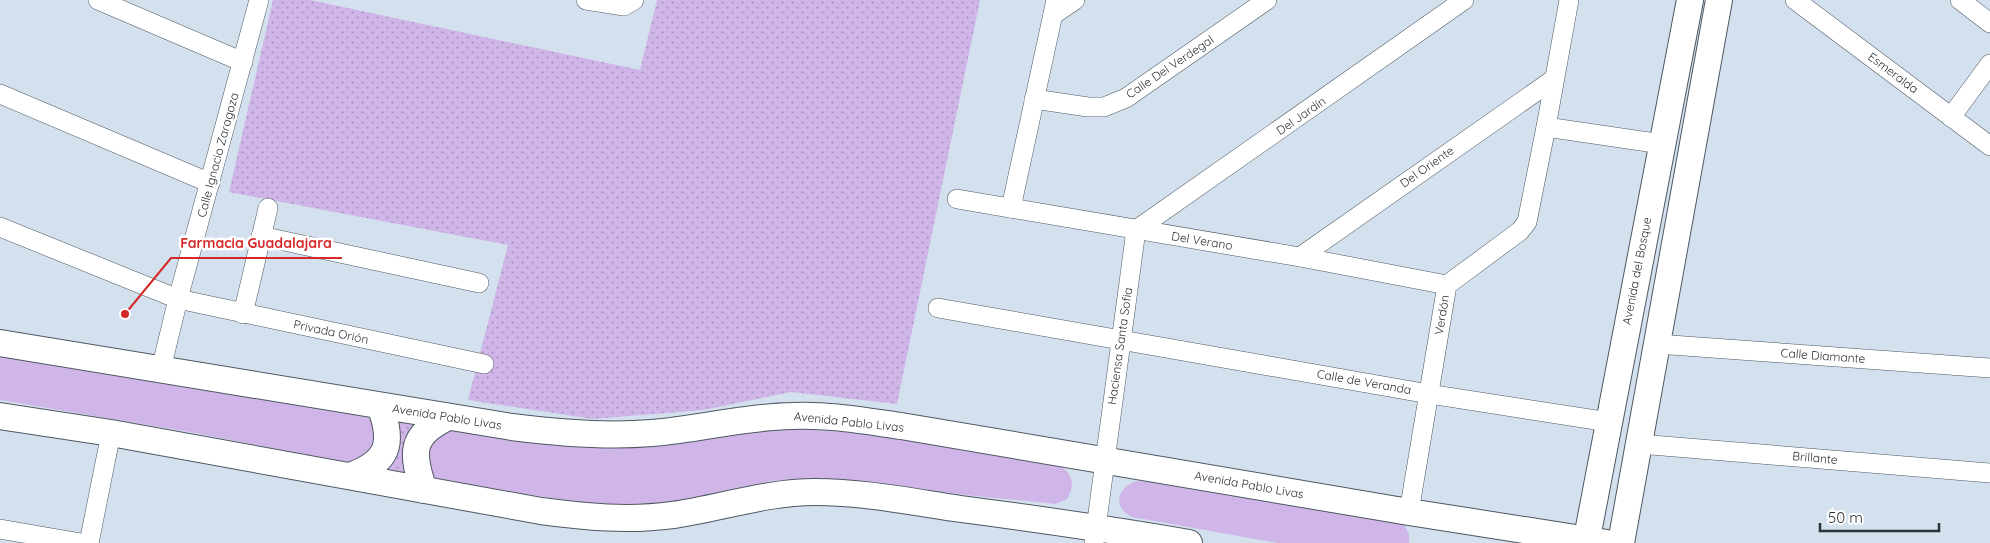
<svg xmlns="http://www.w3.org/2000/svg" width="1990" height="543" viewBox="0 0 1990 543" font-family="Quicksand,sans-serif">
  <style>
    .grass { fill: url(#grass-dots) }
    .green { fill: #d0b6e8 }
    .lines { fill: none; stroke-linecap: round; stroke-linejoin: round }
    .street-casing { stroke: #4d5862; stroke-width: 20 }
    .secondary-casing { stroke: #4d5862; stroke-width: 28 }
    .street { stroke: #fff; stroke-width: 19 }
    .secondary { stroke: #fff; stroke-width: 26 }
    .labels { text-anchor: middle; stroke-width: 5; stroke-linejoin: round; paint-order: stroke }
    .street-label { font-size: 12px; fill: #2c3136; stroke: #fff }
    .leader { fill: none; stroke: #d62828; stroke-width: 2 }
    .callout-dot { fill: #d62828; stroke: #fff; stroke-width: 2 }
    .callout-label { font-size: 14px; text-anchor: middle; font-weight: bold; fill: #d62828; stroke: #fff; stroke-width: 5; stroke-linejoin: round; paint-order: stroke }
  </style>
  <defs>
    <pattern id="grass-dots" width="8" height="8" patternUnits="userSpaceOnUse" patternTransform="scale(1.25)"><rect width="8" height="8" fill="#d0b6e8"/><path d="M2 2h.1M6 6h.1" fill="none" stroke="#a995bd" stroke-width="1.8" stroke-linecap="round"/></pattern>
  </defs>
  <rect width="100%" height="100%" fill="#d3e0ed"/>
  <!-- grass -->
  <g class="grass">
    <path d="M273 0H310L640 70 657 0H980L897 404 791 392 704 410 593 419 468 400 508 245 229 192Z"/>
    <path d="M395 419 419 422C402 435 400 456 408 475L387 471C402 452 399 441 395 419Z"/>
  </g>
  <!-- green -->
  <g class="green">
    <path d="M0 353 359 414C370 417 374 421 379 432L370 459 347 463 195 433 0 400Z"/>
    <path d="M442 429 602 447 630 448 743 433 796 429 831 431 873 434 1055 463C1071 471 1077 483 1067 499L1055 504 1047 503 965 495 877 483 812 478 770 481 719 493 663 503 603 505 472 487 437 480 431 474 424 448Z"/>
    <path d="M1136 481 1156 482 1392 521 1405 526 1409 534V543H1278L1132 517C1112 507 1117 488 1136 481Z"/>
  </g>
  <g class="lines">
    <defs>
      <g id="street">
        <path d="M98 0 243 62"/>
        <path d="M586 0 624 6 634 0"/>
        <path d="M1795 0 1990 146"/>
        <path d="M1960 0 1990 23"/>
        <path d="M1053 15 1075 0"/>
        <path d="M0 94 210 183"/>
        <path d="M1034 99 1088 107H1104L1126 98 1267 0"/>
        <path d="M1951 117 1990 64"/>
        <path d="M1546 127 1662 144"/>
        <path d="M957 199 1300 257 1447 285"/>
        <path d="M1011 208 1056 0"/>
        <path d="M0 227 178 299 484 364"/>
        <path d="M261 236 479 283"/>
        <path d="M1300 257 1554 79"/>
        <path d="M938 308 1429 394 1609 422"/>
        <path d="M243 314 268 208"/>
        <path d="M1657 344 1990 368"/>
        <path d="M161 369 178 299 259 0"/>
        <path d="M1639 444 1990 473"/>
        <path d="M1409 512 1447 285 1520 231 1527 222 1546 127 1569 0"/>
        <path d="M0 529 81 543"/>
        <path d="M89 543 111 433"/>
        <path d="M1094 543 1136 230 1464 0"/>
      </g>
      <g id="secondary">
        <path d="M0 343 512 427C559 433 605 437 652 433 699 429 744 417 791 416 828 414 865 421 901 426L1409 512 1607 543"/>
        <path d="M0 416 111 433 541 511C586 517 628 521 673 515 721 508 766 492 815 492 864 492 913 502 961 509 1037 519 1114 530 1189 543"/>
        <path d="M350 476C389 462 394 443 380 406"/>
        <path d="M424 490C411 453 410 435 448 417"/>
        <path d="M1586 543 1690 0"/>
        <path d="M1621 543 1719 0"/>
      </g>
    </defs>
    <!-- street casing -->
    <use href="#street" class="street-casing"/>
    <!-- secondary casing -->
    <use href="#secondary" class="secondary-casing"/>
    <!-- street -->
    <use href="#street" class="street"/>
    <!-- secondary -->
    <use href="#secondary" class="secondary"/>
  </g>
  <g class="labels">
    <!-- street labels -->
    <g class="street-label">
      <text transform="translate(1170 67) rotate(-34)" y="4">Calle Del Verdegal</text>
      <text transform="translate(1893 73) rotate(37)" y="4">Esmeralda</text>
      <text transform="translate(1301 116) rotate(-35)" y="4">Del Jardín</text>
      <text transform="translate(218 155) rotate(-75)" y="4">Calle Ignacio Zaragoza</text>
      <text transform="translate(1427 167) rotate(-35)" y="4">Del Oriente</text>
      <text transform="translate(1202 241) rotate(9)" y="4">Del Verano</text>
      <text transform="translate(1637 271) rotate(-79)" y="4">Avenida del Bosque</text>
      <text transform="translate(1442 315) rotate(-81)" y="4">Verdón</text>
      <text transform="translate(331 332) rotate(12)" y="4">Privada Orión</text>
      <text transform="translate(1120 346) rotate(-82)" y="4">Haciensa Santa Sofia</text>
      <text transform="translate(1823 356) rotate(4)" y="4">Calle Diamante</text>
      <text transform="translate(1364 382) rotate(10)" y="4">Calle de Veranda</text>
      <text transform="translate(447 417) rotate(9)" y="4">Avenida Pablo Livas</text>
      <text transform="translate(849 422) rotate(6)" y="4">Avenida Pablo Livas</text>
      <text transform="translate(1815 458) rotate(5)" y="4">Brillante</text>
      <text transform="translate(1249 485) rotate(10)" y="4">Avenida Pablo Livas</text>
    </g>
  </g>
  <!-- callouts -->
  <path class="leader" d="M125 314L171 258H342"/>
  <circle class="callout-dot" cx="125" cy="314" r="5"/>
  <g class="callout-label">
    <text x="256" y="248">Farmacia Guadalajara</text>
  </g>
  <!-- scale -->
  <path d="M1820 523v8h119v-8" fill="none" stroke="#2c3136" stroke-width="2.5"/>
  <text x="1828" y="523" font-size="15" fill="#2c3136" stroke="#ffffff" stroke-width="4" paint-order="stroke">50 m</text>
</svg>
